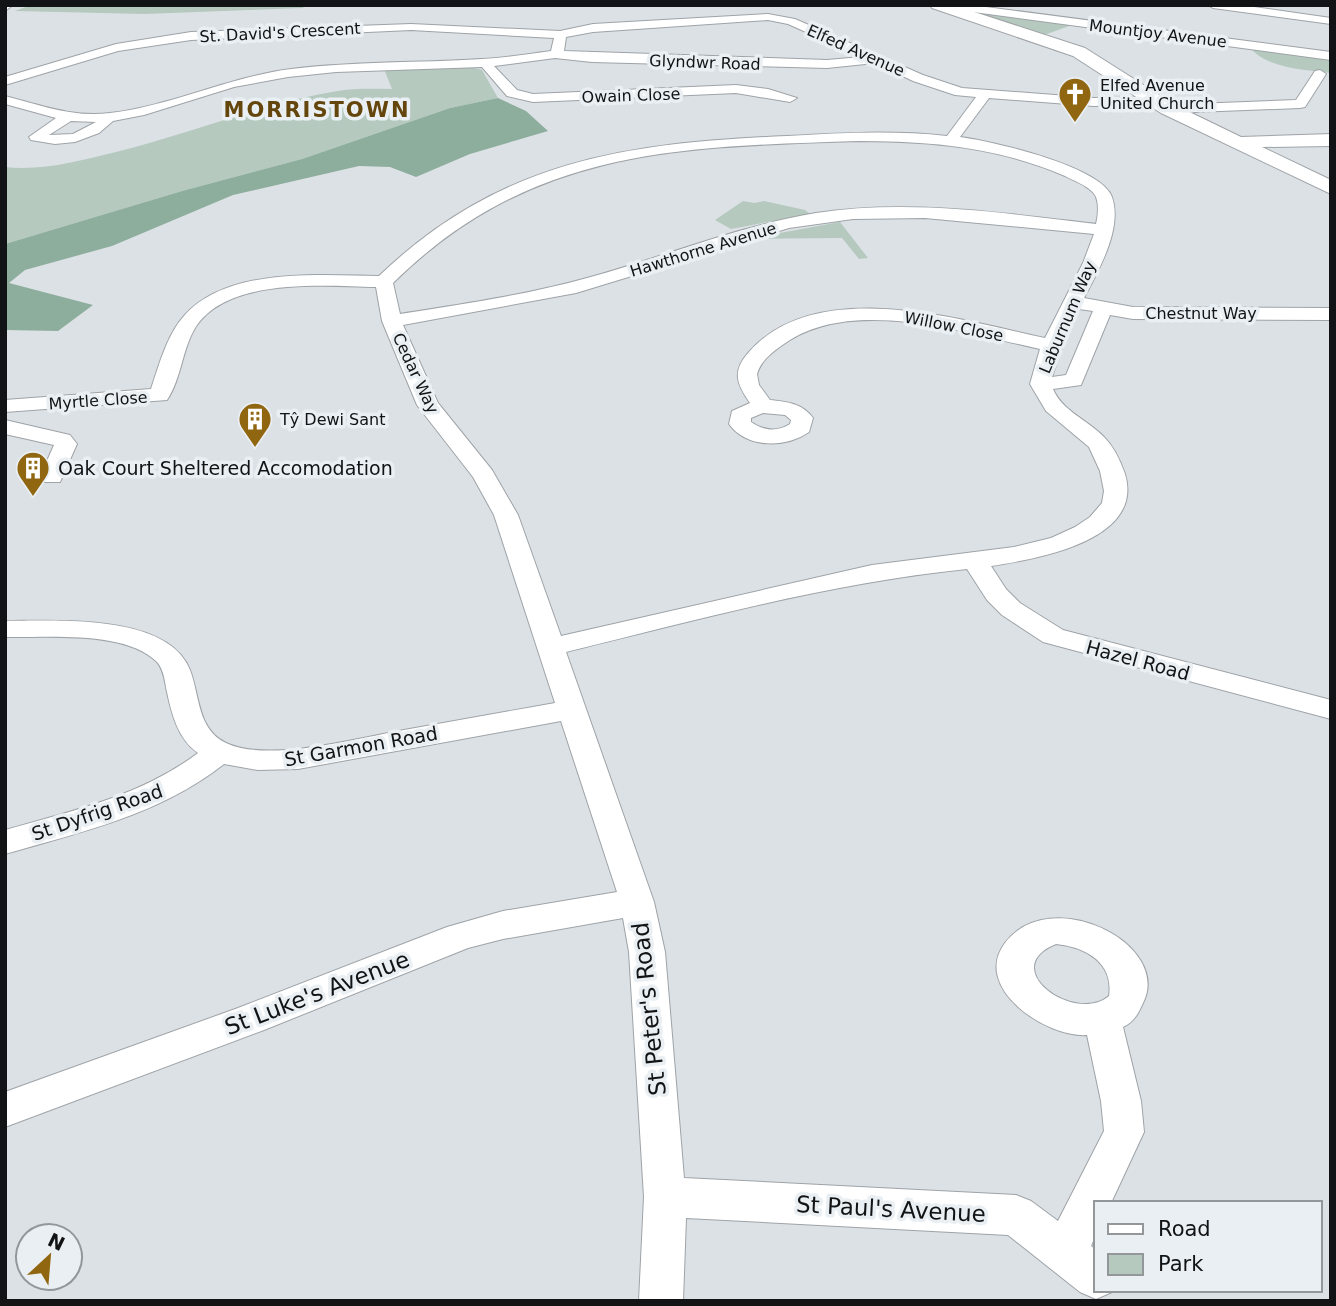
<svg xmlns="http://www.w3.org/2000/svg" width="1336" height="1306" viewBox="0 0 1336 1306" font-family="'DejaVu Sans',sans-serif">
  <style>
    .green { fill: #b5c9be }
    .forest { fill: #8eae9d }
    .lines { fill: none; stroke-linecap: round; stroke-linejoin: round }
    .street-casing { stroke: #9ea3a7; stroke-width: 2 }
    .secondary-casing { stroke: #9ea3a7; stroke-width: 2 }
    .street { fill: #fff; fill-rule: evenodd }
    .secondary { fill: #fff; fill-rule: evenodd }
    .labels { text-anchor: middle; stroke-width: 7; stroke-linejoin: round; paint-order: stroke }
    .far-street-label { font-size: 16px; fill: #111315; stroke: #e9eff3 }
    .far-poi-label { font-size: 16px; fill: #111315; stroke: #e9eff3; text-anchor: start }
    .poi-label { font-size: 19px; fill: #111315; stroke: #e9eff3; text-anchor: start }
    .street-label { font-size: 19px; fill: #111315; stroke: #e9eff3 }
    .far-district-label { font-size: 21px; font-weight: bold; letter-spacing: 2px; fill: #64460d; stroke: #e9eff3 }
    .near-street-label { font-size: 23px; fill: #111315; stroke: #e9eff3 }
  </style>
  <rect width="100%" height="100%" fill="#dce1e6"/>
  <!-- green -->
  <g class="green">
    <path d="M31 5H305L303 8 145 14 15 11Z"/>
    <path d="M956 8 1075 24 1044 35Z"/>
    <path d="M1250 47 1331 57V73C1307 70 1264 68 1250 47Z"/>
    <path d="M474 68 482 70 498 98 450 108 302 159 182 191 5 244V167C43 171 79 161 116 152 190 134 263 103 338 91 356 88 374 89 392 89L384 69Z"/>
    <path d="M743 201 754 203 764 201 805 210 810 214 731 229 715 220Z"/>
    <path d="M840 222 868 258 859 259 842 238 747 239Z"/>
  </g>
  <!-- forest -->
  <path class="forest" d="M498 98 526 111 548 131 470 154 416 177 390 167 359 166 233 195 112 246 25 270 9 283 93 305 58 331 5 330V244L182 191 302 159 450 108Z"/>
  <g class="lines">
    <defs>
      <g id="street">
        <path d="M942 5H971L1331 52V60L966 11H944L938 8Z"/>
        <path d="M1208 5H1240L1331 18V24L1213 8Z"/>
        <path d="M768 14 795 19 923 75 962 88 1094 98 1155 97V103L1150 104 1094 106 989 98 960 137C991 141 1101 166 1112 197 1123 229 1098 271 1084 298L1133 307 1331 308V320L1133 319 1110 315 1081 385 1053 389C1062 411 1088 420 1104 437 1114 447 1120 460 1125 474 1145 541 1036 559 991 566L1006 589 1020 603 1063 630 1331 700V719L1043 642 1002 615 987 600 967 569C831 583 699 619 566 652L654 902 665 952 684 1178 1016 1195 1031 1201 1058 1221 1104 1131 1101 1101 1087 1035C1047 1038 971 988 1005 943 1050 883 1173 944 1143 1003 1138 1014 1134 1022 1123 1027L1141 1101 1144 1132 1111 1203H1096V1234L1091 1246 1096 1250V1290H1113L1112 1292 1096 1299 1080 1292 1008 1235 686 1218 683 1301H639L644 1197 629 952 623 918 503 939 468 948 264 1030 5 1127V1092L238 1008 447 927 503 911 617 892 561 721 298 769 258 770 224 764C161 814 82 832 5 854V830C72 811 141 796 198 753 178 739 172 715 167 692 165 683 164 669 157 662 125 630 47 638 5 637V621C55 621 168 613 190 670 200 696 197 729 226 743 268 763 358 738 404 730 454 721 504 712 555 703L494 515 473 477 417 405 382 321 376 287C325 286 231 277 197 325 182 347 182 378 167 400L5 412V400L151 389C159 365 167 335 184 316 227 267 320 275 379 276 500 160 626 143 787 136 840 133 893 130 947 136L976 97 955 95 913 81 875 63 827 68 592 62 555 58 494 66 517 90 533 94 736 85 768 89 797 98 790 102 736 93 533 102 507 96 482 67 336 72 288 77 234 87 144 115 113 121 99 133 75 142 55 144 31 140 29 137 56 118 5 104V96C40 105 74 118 110 113 171 106 229 77 291 69 354 61 419 63 482 59 505 58 528 54 551 51L554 38 411 30 191 40 118 51 5 85V77L116 44 191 32 411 24 560 31 593 24ZM768 20 788 24 862 57 827 60 564 51 566 37 593 32ZM71 121 96 122 73 134 49 135ZM858 141C930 141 998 147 1065 176 1074 181 1092 187 1096 197 1099 205 1098 216 1096 224 1004 213 909 199 816 213 738 226 664 257 587 278 526 295 463 304 400 314L393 283C530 148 678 147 858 141ZM925 218 1094 234 1083 263 1045 338C960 320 817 275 749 352 732 371 736 383 750 403L732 411 729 424C747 449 786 448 809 432L813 418C802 403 787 402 770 400L759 385 757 374C761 361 770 354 781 346 849 294 964 333 1040 349L1030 384 1046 411 1089 447 1100 471 1104 491 1102 503 1090 517 1075 527 1051 538 1014 547 872 565 561 636 518 515 492 470 438 403 403 325 576 293 789 228 853 219ZM1079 309 1093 311 1066 375 1052 377 1064 341ZM763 413 785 415 791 420 790 424C777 432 764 431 751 422V418ZM1056 944C1085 947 1114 962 1109 996 1074 1025 996 968 1056 944Z"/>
        <path d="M1320 70 1326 74 1305 107 1300 108 1168 113 1161 109 1168 105 1296 100 1315 71Z"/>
        <path d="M5 420 70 435 77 444 60 482H44L40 477 54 445 5 434Z"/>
      </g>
      <g id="secondary">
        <path d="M5 5H13L5 11Z"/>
        <path d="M930 5H953L1085 48 1175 105 1241 137 1331 134V146L1262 147 1331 180V194L1161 113 1073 56 932 8Z"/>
      </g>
    </defs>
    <!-- street casing -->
    <use href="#street" class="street-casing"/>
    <!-- secondary casing -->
    <use href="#secondary" class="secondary-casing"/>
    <!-- street -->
    <use href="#street" class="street"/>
    <!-- secondary -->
    <use href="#secondary" class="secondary"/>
  </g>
  <!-- icons -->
  <defs>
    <symbol id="church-pin" viewBox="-11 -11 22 30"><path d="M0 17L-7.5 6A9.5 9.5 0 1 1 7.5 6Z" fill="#916610" stroke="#e9eff3"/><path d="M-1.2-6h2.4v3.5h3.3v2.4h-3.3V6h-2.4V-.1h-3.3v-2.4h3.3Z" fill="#fff"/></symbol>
    <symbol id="building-pin" viewBox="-11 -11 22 30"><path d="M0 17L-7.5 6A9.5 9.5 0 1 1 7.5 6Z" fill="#916610" stroke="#e9eff3"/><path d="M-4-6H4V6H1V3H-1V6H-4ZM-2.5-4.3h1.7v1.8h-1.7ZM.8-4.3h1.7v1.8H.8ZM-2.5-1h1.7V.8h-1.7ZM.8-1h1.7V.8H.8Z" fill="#fff"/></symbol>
  </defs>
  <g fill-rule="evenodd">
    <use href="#church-pin" x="1056" y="75" width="38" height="52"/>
    <use href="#building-pin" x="236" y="400" width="38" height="52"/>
    <use href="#building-pin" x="14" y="449" width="38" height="52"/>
  </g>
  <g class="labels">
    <!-- far-street labels -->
    <g class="far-street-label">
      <text transform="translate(280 32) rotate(-3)" y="6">St. David's Crescent</text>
      <text transform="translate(1158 33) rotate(7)" y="6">Mountjoy Avenue</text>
      <text transform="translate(856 50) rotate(24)" y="6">Elfed Avenue</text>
      <text transform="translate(705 62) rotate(2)" y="6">Glyndwr Road</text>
      <text transform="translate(631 95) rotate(-2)" y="6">Owain Close</text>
      <text transform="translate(703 249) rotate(-17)" y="6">Hawthorne Avenue</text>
      <text x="1201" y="319">Chestnut Way</text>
      <text transform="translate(1067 317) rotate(-67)" y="6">Laburnum Way</text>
      <text transform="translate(954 326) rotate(11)" y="6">Willow Close</text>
      <text transform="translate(416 373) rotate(65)" y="6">Cedar Way</text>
      <text transform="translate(98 400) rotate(-4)" y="6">Myrtle Close</text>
    </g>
    <!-- far-poi labels -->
    <g class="far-poi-label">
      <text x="1100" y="91">Elfed Avenue<tspan x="1100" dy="18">United Church</tspan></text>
      <text x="280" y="425">Tŷ Dewi Sant</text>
    </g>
    <!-- poi labels -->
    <g class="poi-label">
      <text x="58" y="475">Oak Court Sheltered Accomodation</text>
    </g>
    <!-- street labels -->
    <g class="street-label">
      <text transform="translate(1138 660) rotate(15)" y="7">Hazel Road</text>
      <text transform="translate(361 746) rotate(-10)" y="7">St Garmon Road</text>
      <text transform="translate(97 812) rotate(-19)" y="7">St Dyfrig Road</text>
    </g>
    <!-- far-district labels -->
    <g class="far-district-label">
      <text x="317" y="117">MORRISTOWN</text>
    </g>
    <!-- near-street labels -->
    <g class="near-street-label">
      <text transform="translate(317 993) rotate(-21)" y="8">St Luke's Avenue</text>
      <text transform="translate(649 1009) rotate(-96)" y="8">St Peter's Road</text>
      <text transform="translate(891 1209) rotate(3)" y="8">St Paul's Avenue</text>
    </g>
  </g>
  <!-- border -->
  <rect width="1336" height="1306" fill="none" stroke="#111315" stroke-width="14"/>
  <!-- legend -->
  <rect x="1094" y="1201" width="228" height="91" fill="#e9eff3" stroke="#93979a" stroke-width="2"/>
  <rect x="1108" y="1224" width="35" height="10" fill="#ffffff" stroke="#93979a" stroke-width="2"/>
  <text x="1158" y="1236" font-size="21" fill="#111315">Road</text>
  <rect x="1108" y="1254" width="35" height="21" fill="#b5c9be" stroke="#93979a" stroke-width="2"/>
  <text x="1158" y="1271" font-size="21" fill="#111315">Park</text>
  <!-- north arrow -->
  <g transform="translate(49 1257) rotate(26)"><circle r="33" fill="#e9eff3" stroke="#93979a" stroke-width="2"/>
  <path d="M0-5L12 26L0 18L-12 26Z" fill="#916610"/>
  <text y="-10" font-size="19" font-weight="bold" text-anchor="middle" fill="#111315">N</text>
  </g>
</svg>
